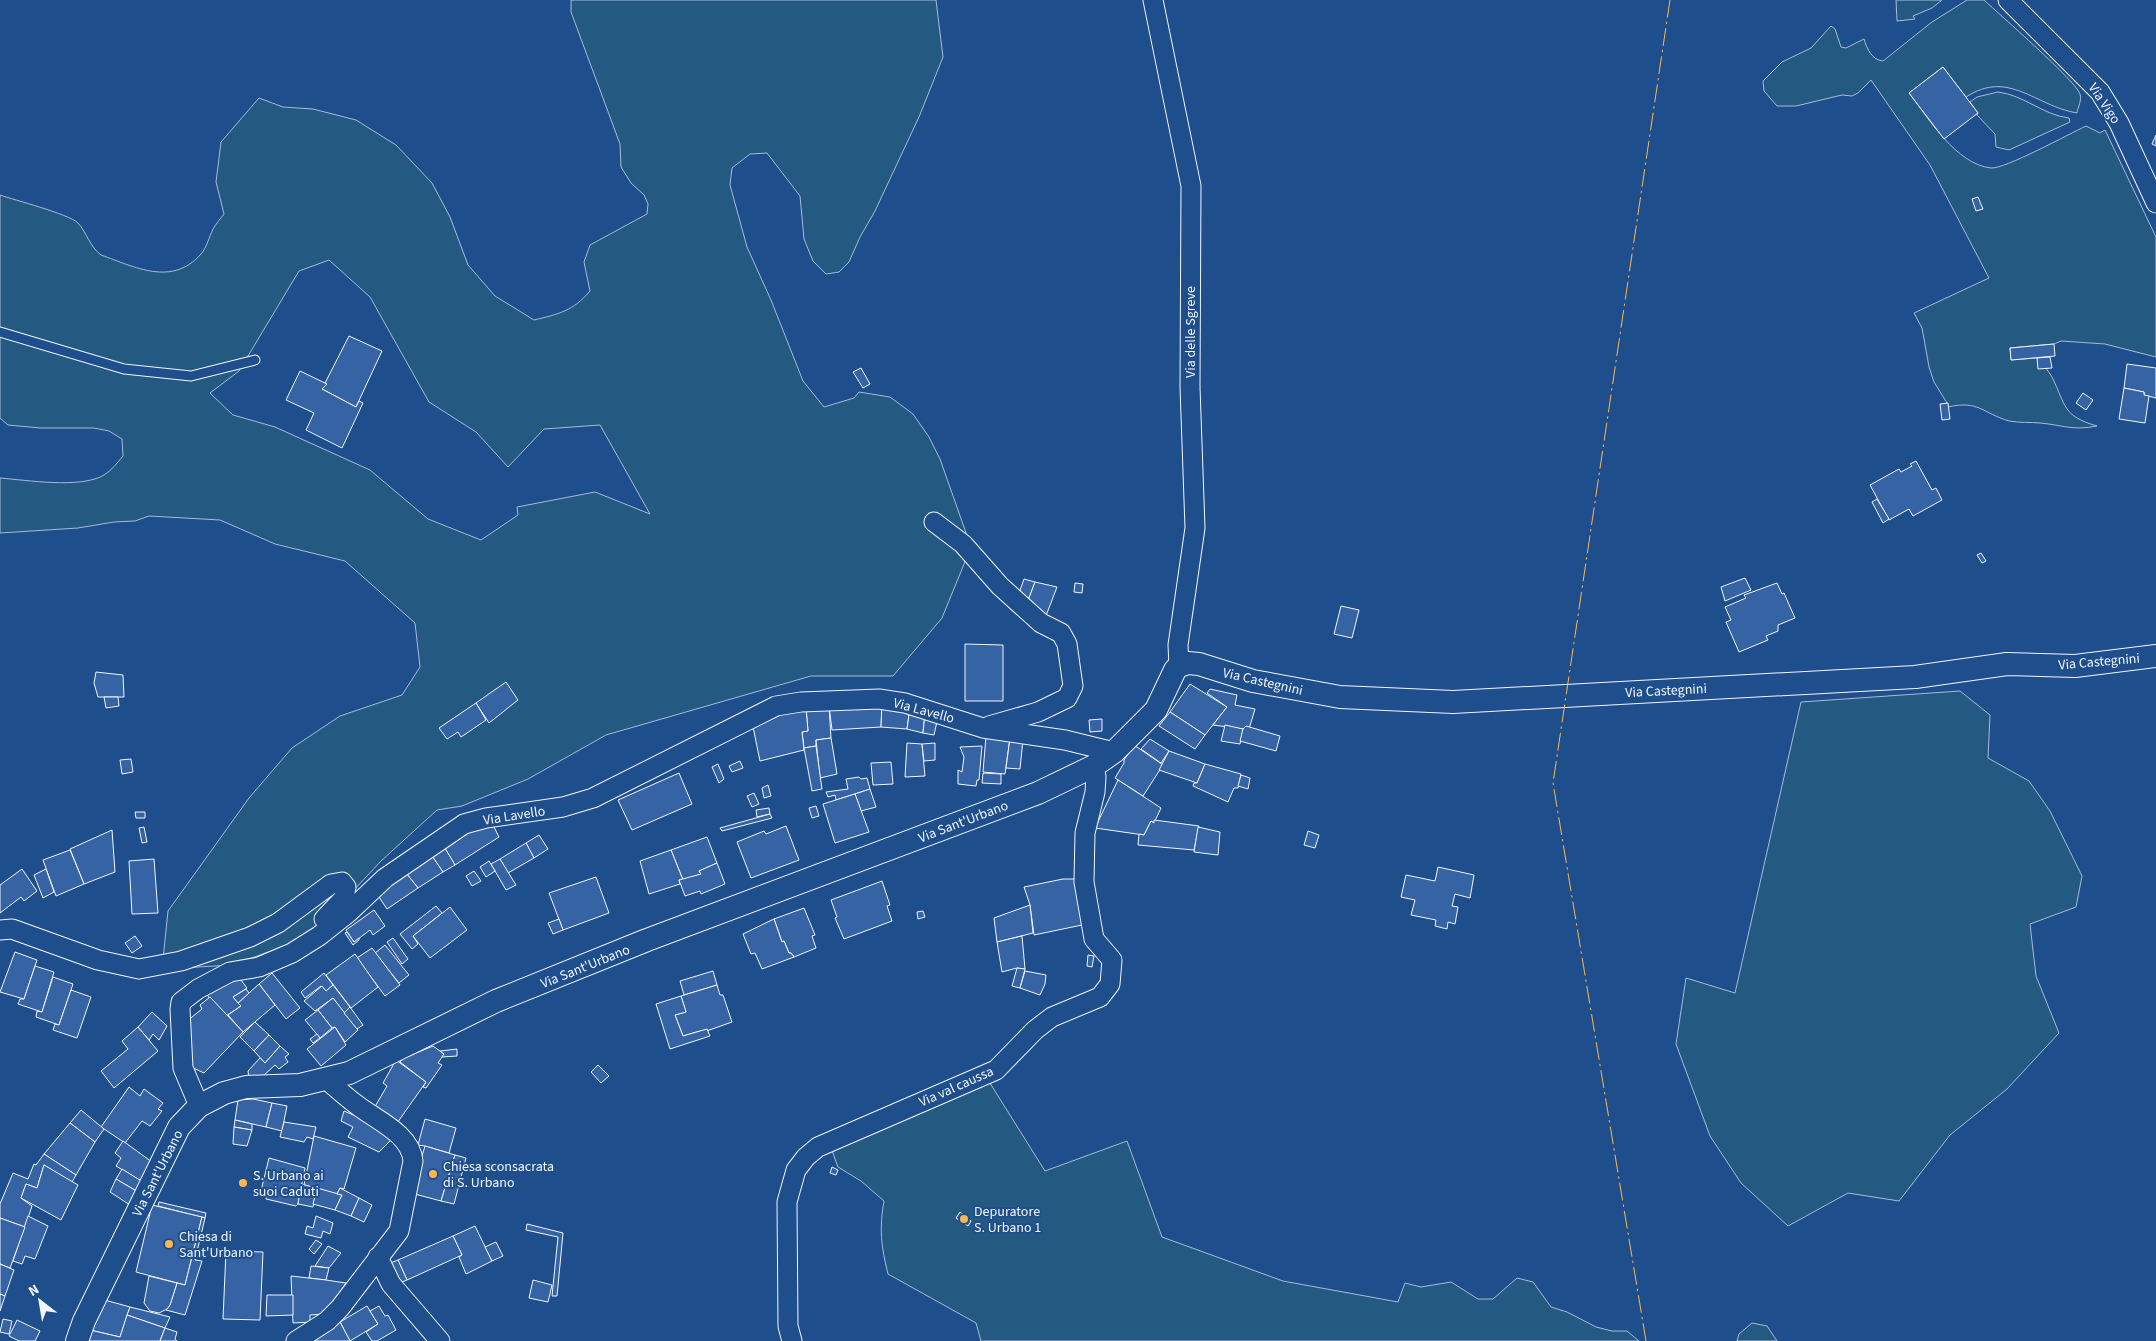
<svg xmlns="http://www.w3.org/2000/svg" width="2156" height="1341" viewBox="0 0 2156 1341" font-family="'Source Sans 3',sans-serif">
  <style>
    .green { fill: #245a82; stroke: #a8bbd7; fill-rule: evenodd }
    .building { fill: #3563a3; stroke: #f2f6ff }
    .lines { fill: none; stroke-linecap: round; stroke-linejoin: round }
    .service-casing { stroke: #f2f6ff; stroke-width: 11 }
    .minor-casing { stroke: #f2f6ff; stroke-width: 21 }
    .tertiary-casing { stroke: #f2f6ff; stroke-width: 24 }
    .service { stroke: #1f4e8c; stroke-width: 9 }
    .minor { stroke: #1f4e8c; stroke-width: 19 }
    .tertiary { stroke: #1f4e8c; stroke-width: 22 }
    .power { stroke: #ffb74d; stroke-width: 1; stroke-dasharray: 18 4 2.5 4; stroke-linecap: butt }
    .poi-dot { fill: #ffb74d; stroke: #1f4e8c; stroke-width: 2 }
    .labels { text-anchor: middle; stroke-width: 4; stroke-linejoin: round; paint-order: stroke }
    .street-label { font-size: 14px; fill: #f2f6ff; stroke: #1f4e8c }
    .poi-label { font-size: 14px; fill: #f2f6ff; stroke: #1f4e8c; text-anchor: start }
  </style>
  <rect width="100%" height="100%" fill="#1f4e8c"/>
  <!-- green -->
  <g class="green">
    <path d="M571 0H936L943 57 919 117 875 211 860 237 849 262 839 272 826 274 813 261 804 239 800 196 767 153 750 154 732 168 730 185 747 247 771 300 803 381 824 407 854 398 859 392 890 397 913 414 929 437 940 459 971 547 942 618 893 676H811L606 735 528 779 462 806 437 810 381 861 311 936 233 965 162 969 168 911 249 798 292 748 340 716 402 695 420 667 415 623 345 561 275 544 220 520 149 516 135 521 114 522 78 528 0 533V478C26 480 81 489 104 475 112 470 117 463 123 456L122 439 109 431 94 428H40L8 425 0 418V195C14 200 69 214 78 223 87 233 90 247 101 255 135 267 172 287 201 254 207 247 209 237 213 229 216 224 220 219 224 214L216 182 221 142 259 98 283 107 313 109 356 120 396 145 432 183 450 217 468 265 495 296 534 320C559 314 573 311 590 291L584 262 590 245 647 214 648 204 644 195 631 183 621 167 620 144 571 12ZM329 260 370 297 429 402 476 432 508 467 544 429 600 425 650 514 595 492 517 507 518 515 481 540 428 519 370 470 275 427 233 415 210 393 239 371 299 271Z"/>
    <path d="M1896 0H1942L1932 8 1913 16 1915 19 1897 21Z"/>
    <path d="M1967 0H1984C1999 14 2077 82 2080 94 2082 100 2078 107 2077 113 2035 106 2009 69 1966 97L1943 67 1909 93C1929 119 1956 164 1991 168 2005 169 2069 134 2086 126L2100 133 2105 130 2156 237V357L2105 344 2061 341 2054 344 2010 348 2011 360 2037 358C2042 364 2048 370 2052 377 2066 405 2062 416 2097 426 2072 431 2063 425 2040 423 2030 422 2019 423 2009 421 1982 413 1979 400 1948 407L1947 403 1934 382 1929 367 1922 328 1914 313 1989 278 1930 165 1871 80 1858 93 1852 96 1842 95 1796 106H1777L1764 91 1763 81 1782 62 1811 48 1831 26 1835 29 1841 47 1846 48 1864 39C1867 49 1872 60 1883 61L1932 22Z"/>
    <path d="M1998 92C2024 95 2043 115 2069 118L2070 122 2009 150 1996 147 1995 134 1977 115 1978 113 1970 102 1977 97Z"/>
    <path d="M1960 691 1990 715 1988 758 2029 781 2050 811 2082 876 2076 907 2030 924 2036 976 2059 1033 2007 1089 1950 1135 1899 1201 1848 1193 1788 1226 1741 1183 1710 1136 1676 1044 1686 978 1735 993 1801 702Z"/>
    <path d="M983 1072 1045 1171 1127 1141 1162 1237 1283 1281 1398 1302 1405 1283 1421 1287 1451 1282 1478 1299H1493L1517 1278 1533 1282 1551 1307 1567 1312 1596 1327 1612 1331H1627L1639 1341H981L976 1323 888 1274C881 1246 879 1229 884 1201L861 1181 838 1167 827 1137Z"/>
    <path d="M1752 1323 1767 1326 1777 1341H1737L1739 1334Z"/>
  </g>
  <!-- building -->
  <g class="building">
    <path d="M1943 67 1978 113 1944 139 1909 93Z"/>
    <path d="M2156 135V146L2152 144Z"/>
    <path d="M1978 197 1983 209 1976 211 1972 199Z"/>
    <path d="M349 336 382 351 356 407 322 389Z"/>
    <path d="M2054 344 2055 356 2011 360 2010 348Z"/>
    <path d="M2050 357 2052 368 2038 369 2037 358Z"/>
    <path d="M2127 364 2156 368V398L2144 395V392L2124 388Z"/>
    <path d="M861 368 870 384 863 388 853 372Z"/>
    <path d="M300 371 327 384 322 389 356 407 359 401 363 403 342 448 306 430 314 413 286 400Z"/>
    <path d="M2124 388 2144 392V395L2149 396 2145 423 2119 419Z"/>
    <path d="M2083 393 2093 400 2086 410 2076 403Z"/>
    <path d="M1948 403 1950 419 1942 420 1940 404Z"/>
    <path d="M1916 461 1932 490 1936 488 1942 500 1913 516 1909 509 1889 520 1870 485 1899 469 1901 472 1912 466 1910 464Z"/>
    <path d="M1877 499 1889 519 1883 523 1872 502Z"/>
    <path d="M1981 553 1986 561 1982 563 1977 555Z"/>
    <path d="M1745 578 1751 590 1725 601 1721 587Z"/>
    <path d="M1024 579 1035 582 1029 598 1018 596Z"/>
    <path d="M1035 582 1057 587 1044 621 1026 606Z"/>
    <path d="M1075 583 1083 584 1082 593 1074 592Z"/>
    <path d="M1777 583 1782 594 1784 593 1795 618 1778 625V631L1766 636 1768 640 1739 652 1726 622 1731 620 1725 607 1746 598 1744 595Z"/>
    <path d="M1341 606 1359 610 1352 638 1334 634Z"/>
    <path d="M965 644 1003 645V701H965Z"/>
    <path d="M96 672 123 675 124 697H98L94 683Z"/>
    <path d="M506 682 518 700 489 723 476 703Z"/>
    <path d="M1190 684 1227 707 1205 735 1170 712Z"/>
    <path d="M1210 689 1237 695 1235 705 1255 709 1249 729 1246 726 1243 729 1213 725 1227 707 1207 693Z"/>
    <path d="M104 697H118L119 706 106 708Z"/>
    <path d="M476 703 486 720 461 737 458 732 447 739 439 728Z"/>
    <path d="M882 703 881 727 832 730 829 706Z"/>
    <path d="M882 703 910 708 907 729 881 727Z"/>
    <path d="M829 706 831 738 816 740V746L804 748 802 732 808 731 806 708Z"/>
    <path d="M806 708 808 731 802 732 804 750 760 761 752 722Z"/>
    <path d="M910 708 925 713 923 733 907 729Z"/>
    <path d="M1170 712 1205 735 1195 749 1159 726Z"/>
    <path d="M925 713 938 717 934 735 923 733Z"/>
    <path d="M1102 719V731L1090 732 1089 720Z"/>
    <path d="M1225 725 1243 729 1240 744 1221 741Z"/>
    <path d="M1246 726 1280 736 1276 751 1240 741 1243 729Z"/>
    <path d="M986 736 1010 738 1005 774 983 772Z"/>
    <path d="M831 738 837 774 820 778 816 740Z"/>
    <path d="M1010 738 1023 739 1020 769 1006 768Z"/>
    <path d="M1150 739 1169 751 1161 763 1141 749Z"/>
    <path d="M907 743 922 744 925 776 905 777Z"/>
    <path d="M935 743V760L924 761 922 744Z"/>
    <path d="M1134 745 1163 765 1143 796 1115 778 1124 763V760Z"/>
    <path d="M816 746 822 789 812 791 804 748Z"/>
    <path d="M982 746 979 780H977L976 786 958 784V770L962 772 964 757 960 747Z"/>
    <path d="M1169 751 1205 764 1197 783 1159 770Z"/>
    <path d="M131 759 133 772 122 774 120 760Z"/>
    <path d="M740 761 743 768 732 772 729 766Z"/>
    <path d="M891 762 893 784 873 785 871 763Z"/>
    <path d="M718 764 724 779 719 783 712 767Z"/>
    <path d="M1205 764 1241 774 1238 788H1234L1228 802 1193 786 1194 783H1197Z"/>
    <path d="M679 773 692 804 632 830 618 800Z"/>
    <path d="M983 773 1001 774V784L982 783Z"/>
    <path d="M1241 775 1250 778 1248 789 1238 786Z"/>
    <path d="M859 777 861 779 867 778 870 789 836 800 835 795 828 797 826 792 848 789 846 779Z"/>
    <path d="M1118 780 1161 808 1154 823 1151 821 1144 835 1095 828Z"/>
    <path d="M768 785 771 796 764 798 762 788Z"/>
    <path d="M870 789 876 807 861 811 855 794Z"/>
    <path d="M754 793 759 804 752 807 747 796Z"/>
    <path d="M855 794 869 832 835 843 823 804Z"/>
    <path d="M816 806 819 816 812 818 809 808Z"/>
    <path d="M769 808 770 814 757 817 756 810Z"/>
    <path d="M135 812H145V818H136Z"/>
    <path d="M770 814 772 818 722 831 720 828Z"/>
    <path d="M1154 820 1199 826 1194 850 1138 845 1139 834 1144 835 1151 821 1154 823Z"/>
    <path d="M492 823 499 837 455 865 443 845 472 828Z"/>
    <path d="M786 826 799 860 751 878 737 842 764 831 766 834Z"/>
    <path d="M144 827 147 842 142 843 139 828Z"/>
    <path d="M1198 827 1220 832 1218 855 1194 852Z"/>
    <path d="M112 830 115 872 84 884 70 849Z"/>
    <path d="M1308 831 1319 835 1315 848 1304 845Z"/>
    <path d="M539 835 548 849 534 858 526 843Z"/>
    <path d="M707 837 717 863 699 871 701 874 683 880 671 850Z"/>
    <path d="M526 843 534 858 508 873 500 859Z"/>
    <path d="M443 845 455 865 443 872 430 853Z"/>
    <path d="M70 850 84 884 56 896 43 860Z"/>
    <path d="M671 850 683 880H679L680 884 649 894 640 861Z"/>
    <path d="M430 853 443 872 418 888 403 869Z"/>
    <path d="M154 859 158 913 132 914 129 861Z"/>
    <path d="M500 859 516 885 506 890 491 864Z"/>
    <path d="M489 861 495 871 486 877 480 867Z"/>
    <path d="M717 863 725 884 701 894 700 891 685 896 679 880 701 874 699 871Z"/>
    <path d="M1438 867 1474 875 1470 898 1455 894 1452 906 1458 907 1455 924 1448 922 1447 929 1435 926 1436 920 1411 915 1415 900 1401 897 1406 875 1435 881Z"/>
    <path d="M22 869 37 891 24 901 21 897 0 913V885Z"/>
    <path d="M46 869 54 892 43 898 34 875Z"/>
    <path d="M403 869 418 888 387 909 375 891Z"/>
    <path d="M474 871 481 881 472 886 466 876Z"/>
    <path d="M596 877 609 913 563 930 549 893Z"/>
    <path d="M1063 879H1078L1082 925 1034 935 1030 905 1024 887Z"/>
    <path d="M882 881 890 905 887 906 892 921 844 939 835 918 837 917 831 900Z"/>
    <path d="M1030 905 1033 933 997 942 994 918Z"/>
    <path d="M436 906 442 913 413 936 418 944 412 949 400 934Z"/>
    <path d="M450 907 467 930 430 958 413 936Z"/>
    <path d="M804 908 815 935 812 936 816 948 794 957 791 953H789L784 941 782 942 774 919Z"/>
    <path d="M374 910 385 926 373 935 370 930 354 942 346 930Z"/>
    <path d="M923 911 925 917 918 919 917 912Z"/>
    <path d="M559 919 563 930 553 934 548 923Z"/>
    <path d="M774 919 782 942 784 941 789 953H791L794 957 762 969 755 953 751 954 743 934Z"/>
    <path d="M347 932 354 942 359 938V940L353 945 345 933Z"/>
    <path d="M135 936 142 946 132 953 125 943Z"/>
    <path d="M1022 936 1025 969 1017 968 1002 972 997 942Z"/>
    <path d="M393 938 408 959 402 964 387 942Z"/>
    <path d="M385 945 409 975 399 983 375 953Z"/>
    <path d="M372 948 400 985 385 996 357 958Z"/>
    <path d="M15 952 37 960 24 999 0 992Z"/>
    <path d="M355 954 378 987 351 1008 326 975Z"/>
    <path d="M1088 955 1094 956 1092 967 1087 966Z"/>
    <path d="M35 966 54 972 42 1012 18 1004 20 999H24Z"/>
    <path d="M1017 968 1025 969 1020 988 1012 986Z"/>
    <path d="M713 971 717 985 684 995 680 981Z"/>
    <path d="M1025 971 1046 975 1045 984 1040 995 1020 988Z"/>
    <path d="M272 973 300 1008 286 1019 259 984Z"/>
    <path d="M324 973 333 985 326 991 321 986 305 998 301 992Z"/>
    <path d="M238 976 247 988 233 997 241 1006 226 1016 207 995Z"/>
    <path d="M53 977 73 984 59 1025 36 1017 37 1011 42 1012Z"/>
    <path d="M259 984 275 1005 243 1032 228 1015 241 1006 238 1003Z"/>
    <path d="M333 985 350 1007 344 1013 333 998 315 1011 304 1001 322 986 326 991Z"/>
    <path d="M717 985 720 995H723L732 1022 701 1033 700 1031 683 1036 675 1015 686 1012 681 996Z"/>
    <path d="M246 989 249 993 238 1003 233 997Z"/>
    <path d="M71 990 91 997 77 1038 53 1030 55 1024 59 1025Z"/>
    <path d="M681 996 686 1012 675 1015 683 1036 707 1029 710 1036 670 1049 656 1004Z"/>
    <path d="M210 997 243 1032 204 1073 189 1066 187 1021 202 1009 200 1005Z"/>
    <path d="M333 998 358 1030 345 1042 335 1027 332 1028 318 1010Z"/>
    <path d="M350 1007 363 1025 357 1029 344 1013Z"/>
    <path d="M318 1010 332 1028 320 1038 305 1020Z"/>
    <path d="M152 1012 167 1026 159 1040 153 1034 149 1040 138 1027Z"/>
    <path d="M255 1022 269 1035 254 1051 240 1037Z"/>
    <path d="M138 1027 158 1051 114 1088 101 1071 128 1049 122 1041Z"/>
    <path d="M335 1027 346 1045 321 1066 307 1049Z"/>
    <path d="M317 1034 320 1038 313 1043 310 1039Z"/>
    <path d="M269 1035 280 1046 265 1063 254 1051Z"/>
    <path d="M280 1046 289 1054 285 1057 288 1062 279 1069 275 1065 262 1077 249 1079 248 1071 260 1058 265 1063Z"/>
    <path d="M433 1046 444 1054 438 1063 442 1065 426 1088 423 1087 426 1082 400 1062 402 1059Z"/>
    <path d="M457 1049V1056L442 1057 444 1054 440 1051Z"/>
    <path d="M396 1060 426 1082 395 1126 373 1110 387 1086 383 1083Z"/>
    <path d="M598 1065 609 1076 601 1083 591 1072Z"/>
    <path d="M129 1087 140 1096 144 1089 163 1103 158 1109 162 1111 150 1126 142 1121 125 1143 101 1127Z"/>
    <path d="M253 1099 272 1103 266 1127 235 1120 238 1100Z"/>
    <path d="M272 1103 287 1106 282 1131 266 1127Z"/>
    <path d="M81 1110 104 1129 95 1142 70 1123Z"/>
    <path d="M344 1111 363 1119 391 1140 379 1152 348 1137 353 1127 341 1121Z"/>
    <path d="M425 1119 456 1128 449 1153 425 1146 418 1145Z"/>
    <path d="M235 1120 252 1124V1130L234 1127Z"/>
    <path d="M284 1122 316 1127 313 1139 307 1137 304 1142 280 1137Z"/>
    <path d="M70 1123 95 1142 76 1175 44 1154Z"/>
    <path d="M234 1127 252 1130 247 1146 233 1144Z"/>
    <path d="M314 1136 356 1148 344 1189 340 1188 337 1194 304 1185Z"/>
    <path d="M123 1141 152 1162 143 1182 116 1166 121 1158 115 1153Z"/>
    <path d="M425 1146 455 1155 441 1201 411 1193Z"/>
    <path d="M44 1154 76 1175 72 1182 44 1165 37 1188 26 1184 21 1198 32 1206 25 1227 0 1218V1204L13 1173 28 1179 34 1164 36 1165Z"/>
    <path d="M455 1155 466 1158 454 1204 441 1201Z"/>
    <path d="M269 1158 305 1168 298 1204 296 1206 266 1199 267 1194 260 1195Z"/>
    <path d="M44 1165 78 1185 61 1220 21 1198 26 1184 37 1188Z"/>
    <path d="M832 1167 838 1170 836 1175 830 1173Z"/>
    <path d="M122 1169 143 1182 138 1192 116 1179Z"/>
    <path d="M116 1179 138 1192 130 1205 110 1192Z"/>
    <path d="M301 1184 317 1188 313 1207 298 1204Z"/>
    <path d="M317 1188 342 1195 335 1210 313 1204Z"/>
    <path d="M340 1188 359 1198 351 1216 335 1210 342 1195 337 1194Z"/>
    <path d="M359 1198 372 1205 364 1222 351 1216Z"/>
    <path d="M159 1202 206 1213 205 1218 158 1206Z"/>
    <path d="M152 1205 202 1217 185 1285 136 1272Z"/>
    <path d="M960 1212 971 1221 968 1226 956 1218Z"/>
    <path d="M28 1216 48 1226 35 1259 25 1256 22 1264 13 1261Z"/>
    <path d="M316 1216 333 1223 330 1234 323 1231 321 1238 305 1234 307 1226 313 1228Z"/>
    <path d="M202 1217 205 1218 195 1260 202 1261 185 1315 166 1310 170 1305 177 1283 185 1285Z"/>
    <path d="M0 1218 25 1227 10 1268 0 1264Z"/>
    <path d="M527 1224 563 1233 557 1296H552L558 1237 526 1230Z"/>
    <path d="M475 1226 492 1261 466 1274 459 1257 462 1255 453 1236Z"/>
    <path d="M453 1236 462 1255 407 1280 398 1260Z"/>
    <path d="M316 1240 322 1244 314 1254 309 1249Z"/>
    <path d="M496 1242 503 1256 492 1261 485 1247Z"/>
    <path d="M328 1246 341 1253 329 1268 315 1266Z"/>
    <path d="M226 1251 263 1252 260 1320 223 1319Z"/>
    <path d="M398 1260 407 1280 397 1284 388 1264Z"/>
    <path d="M0 1264 14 1270 5 1296 0 1294Z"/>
    <path d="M311 1266 329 1268 326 1280 309 1278Z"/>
    <path d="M149 1276 177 1283 170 1305 167 1309 159 1313 150 1311 144 1303Z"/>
    <path d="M291 1276 326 1280 346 1283 325 1314 310 1315V1322L293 1323Z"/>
    <path d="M533 1280 552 1285 548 1302 529 1298Z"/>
    <path d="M0 1294 5 1296 0 1311Z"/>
    <path d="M267 1295H293V1315L266 1316Z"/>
    <path d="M101 1299 130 1307 120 1337 90 1330Z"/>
    <path d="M367 1306 378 1324 350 1341 340 1322Z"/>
    <path d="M379 1306 385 1316 388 1315 396 1330 377 1341H372L366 1332 378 1324 370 1311Z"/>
    <path d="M130 1307 170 1317 165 1328 127 1315Z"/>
    <path d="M127 1315 165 1328 160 1341H88L90 1330 120 1337Z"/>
    <path d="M3 1319 12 1321 9 1334 0 1332Z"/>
    <path d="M17 1320 40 1331 35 1341H19L9 1336Z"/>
    <path d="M340 1322 350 1341H308Z"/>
    <path d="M165 1328 177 1332 175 1339 177 1341H160Z"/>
  </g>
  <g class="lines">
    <defs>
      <path id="service" d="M0 332 124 369 191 376 255 360"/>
      <g id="minor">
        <path d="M1153 0 1191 186 1190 387 1195 528 1178 645 1179 666"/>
        <path d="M2008 0 2100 92 2119 123 2156 203"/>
        <path d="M934 522 963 544 1000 586 1041 623 1061 633 1067 644 1073 686 1067 698 1038 712 989 726"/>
        <path d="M0 930 12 929 98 960 139 969 181 961 250 937 278 923 331 884 342 882 346 887 344 898 324 919"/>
        <path d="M199 1106 183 1068 180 1009 181 1002 198 989 230 972 259 967 292 953 319 936 348 913 385 878 464 824 486 818 563 807 593 798 776 706 801 702 879 699 905 703 983 728 1065 740 1114 752"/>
        <path d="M378 1257 391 1284 440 1341"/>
        <path d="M296 1341 327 1321 340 1308 399 1231 413 1161C411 1134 376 1120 357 1105 346 1097 336 1088 326 1079"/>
        <path d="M792 1341 788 1326 787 1202 796 1170 806 1157 818 1147 996 1070 1035 1030 1052 1017 1100 997 1110 984 1112 960 1094 939 1084 882 1085 833 1095 792 1096 777 1094 766"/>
      </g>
      <path id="tertiary" d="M77 1341 84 1321 179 1127 199 1106 224 1093 246 1087 300 1085 349 1073 496 1001 647 940 1038 793 1094 766 1114 752 1156 710 1175 670 1179 666 1188 663 1199 664 1253 681 1340 697 1453 702 1915 677 2007 664 2075 666 2156 656"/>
    </defs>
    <!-- service casing -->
    <use href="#service" class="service-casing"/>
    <!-- minor casing -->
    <use href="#minor" class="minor-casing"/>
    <!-- tertiary casing -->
    <use href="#tertiary" class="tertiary-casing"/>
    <!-- service -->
    <use href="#service" class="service"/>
    <!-- minor -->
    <use href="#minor" class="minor"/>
    <!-- tertiary -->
    <use href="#tertiary" class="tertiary"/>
    <!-- power -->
    <path class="power" d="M1646 1341 1553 783 1670 0"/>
  </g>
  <!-- markers -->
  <g class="poi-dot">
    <circle cx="433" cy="1174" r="5"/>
    <circle cx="243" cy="1183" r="5"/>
    <circle cx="964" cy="1219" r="5"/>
    <circle cx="169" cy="1244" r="5"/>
  </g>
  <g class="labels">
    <!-- street labels -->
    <g class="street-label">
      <text transform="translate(2105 103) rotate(56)" y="5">Via Vigo</text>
      <text transform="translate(1190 332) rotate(-90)" y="5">Via delle Sgreve</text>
      <text transform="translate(2099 661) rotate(-5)" y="5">Via Castegnini</text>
      <text transform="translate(1263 681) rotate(13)" y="5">Via Castegnini</text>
      <text transform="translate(1666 690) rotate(-3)" y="5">Via Castegnini</text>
      <text transform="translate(924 710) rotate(15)" y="5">Via Lavello</text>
      <text transform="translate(514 815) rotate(-9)" y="5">Via Lavello</text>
      <text transform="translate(963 821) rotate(-21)" y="5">Via Sant'Urbano</text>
      <text transform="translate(585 966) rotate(-22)" y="5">Via Sant'Urbano</text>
      <text transform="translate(956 1086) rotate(-24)" y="5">Via val caussa</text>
      <text transform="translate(157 1173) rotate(-63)" y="5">Via Sant'Urbano</text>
    </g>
    <!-- poi labels -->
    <g class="poi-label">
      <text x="443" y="1171">Chiesa sconsacrata<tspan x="443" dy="16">di S. Urbano</tspan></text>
      <text x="253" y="1180">S. Urbano ai<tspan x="253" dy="16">suoi Caduti</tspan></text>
      <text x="974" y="1216">Depuratore<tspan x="974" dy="16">S. Urbano 1</tspan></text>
      <text x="179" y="1241">Chiesa di<tspan x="179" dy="16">Sant'Urbano</tspan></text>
    </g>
  </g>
  <!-- north arrow -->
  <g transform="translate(40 1301) rotate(329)" stroke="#1f4e8c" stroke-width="4" paint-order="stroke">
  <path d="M0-4L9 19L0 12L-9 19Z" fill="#f2f6ff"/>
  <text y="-8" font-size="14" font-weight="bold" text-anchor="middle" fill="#f2f6ff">N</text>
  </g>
</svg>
